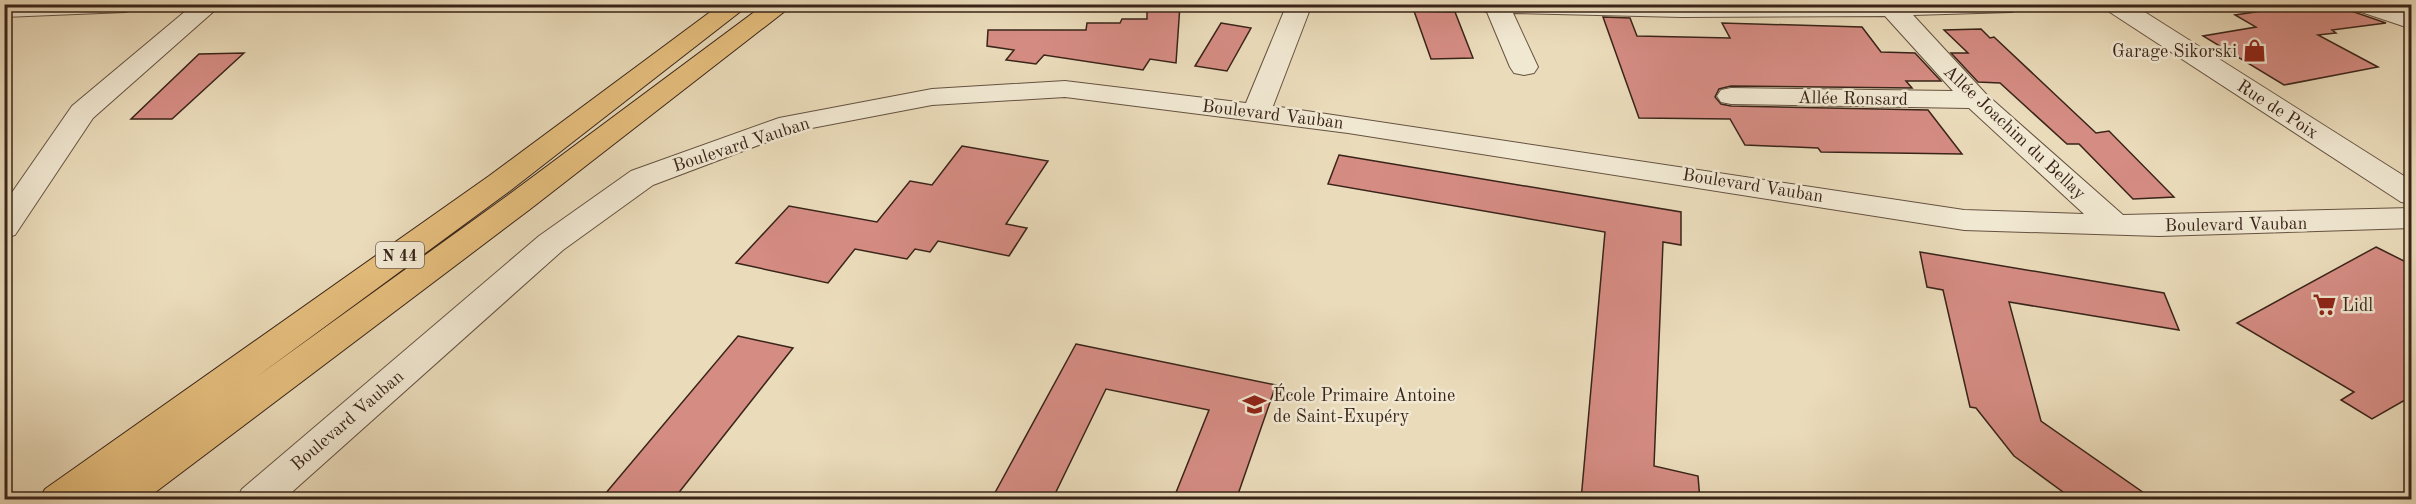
<svg xmlns="http://www.w3.org/2000/svg" width="2416" height="504" viewBox="0 0 2416 504" font-family="'Old Standard TT',serif">
  <style>
    .building { fill: #d58c83; stroke: #392419; stroke-width: 1.5 }
    .lines { fill: none; stroke-linecap: round; stroke-linejoin: round }
    .street-casing { stroke: #655241; stroke-width: 2 }
    .primary-casing { stroke: #392419; stroke-width: 2 }
    .street { fill: #f1e8d2; fill-rule: evenodd }
    .primary { fill: #e5be7d; fill-rule: evenodd }
    .labels { text-anchor: middle; stroke-width: 5; stroke-linejoin: round; paint-order: stroke }
    .shield { fill: #f1e8d2; stroke: #705f50; stroke-width: 1.5 }
    .shield-label { font-size: 16px; font-weight: bold; fill: #392419 }
    .poi-label { font-size: 18px; fill: #392419; stroke: #f1e8d2; text-anchor: start }
    .street-label { font-size: 18px; fill: #392419; stroke: #f1e8d2 }
  </style>
  <rect width="100%" height="100%" fill="#eadbba"/>
  <filter id="stains"><feTurbulence type="fractalNoise" baseFrequency=".00333" numOctaves="4"/><feColorMatrix values="0 0 0 0 .2 0 0 0 0 .09 0 0 0 0 .02 0 0 0 .5 -.17"/></filter>
  <radialGradient id="worn" r=".72"><stop offset=".6" stop-color="#630" stop-opacity="0"/><stop offset="1" stop-color="#630" stop-opacity=".3"/></radialGradient>
  <!-- building -->
  <g class="building">
    <path d="M2310 4H2347L2351 11 2386 23 2332 30 2336 33 2318 35 2378 67 2284 85 2203 36 2256 27 2235 15Z"/>
    <path d="M1154 5H1180L1176 63 1150 59 1143 70 1044 55 1036 64 1006 60 1014 50 987 46 988 30H1086L1087 23H1120L1122 19H1147V11H1153Z"/>
    <path d="M1414 11 1455 12 1473 58 1431 59Z"/>
    <path d="M1603 17 1630 18 1637 36 1730 38 1722 23 1862 27 1881 52 1915 53 1941 81H1906L1912 88 1731 86 1719 89 1715 97 1721 104 1731 106 1928 110 1962 154 1821 152 1818 148 1745 145 1730 119 1639 118Z"/>
    <path d="M1221 23 1251 28 1227 71 1195 66Z"/>
    <path d="M1981 29 1990 38 1994 37 2096 133 2109 131 2174 197 2133 199 2079 144H2067L2000 83 1978 82 1951 53H1968L1944 30Z"/>
    <path d="M244 53 172 119H131L199 54Z"/>
    <path d="M962 146 1048 161 1006 224 1027 228 1009 256 938 241 930 252 915 249 907 259 855 249 828 283 736 263 789 206 877 222 910 181 932 185Z"/>
    <path d="M1339 155 1681 212V245L1663 242 1654 466 1698 476 1700 500H1581L1605 232 1328 184Z"/>
    <path d="M2376 247 2412 265V396L2372 419 2341 400 2354 392 2237 323Z"/>
    <path d="M1920 252 2164 293 2179 330 2009 302 2041 421 2154 500H2074L2014 456 1976 408 1970 407 1943 290 1927 287Z"/>
    <path d="M738 336 793 348 673 500H600Z"/>
    <path d="M1076 344 1276 385 1236 500H1173L1209 410 1106 389 1052 500H991Z"/>
  </g>
  <g class="lines">
    <defs>
      <g id="street">
        <path d="M4 4H137L134 9 125 12 4 17Z"/>
        <path d="M194 4H222L93 118 15 235 4 238V204L72 106Z"/>
        <path d="M1287 4H1312L1273 106 1964 210 2084 214 1969 108 1731 104 1721 102 1717 96 1721 90 1731 88 1953 91 1885 16 1682 17 1513 13 1538 67 1534 73 1524 75 1514 73 1510 67 1487 12 1475 9 1472 4H2023L2020 9 2011 12 1913 15 1986 94 2123 215 2412 208V228L2159 236 1964 230 1348 133 1065 97 932 105 796 131 653 185 563 250 283 500H236L242 489 539 236 631 171 779 118 932 89 1065 81 1246 103Z"/>
        <path d="M2102 4H2132L2412 181V204L2401 202 2105 9Z"/>
        <path d="M2349 4H2388L2412 12V29L2352 9Z"/>
      </g>
      <path id="primary" d="M721 4H750L511 190 255 378 507 196 765 4H794L529 210 145 500H95L99 493 89 500H39L45 489 489 176Z"/>
    </defs>
    <!-- street casing -->
    <use href="#street" class="street-casing"/>
    <!-- primary casing -->
    <use href="#primary" class="primary-casing"/>
    <!-- street -->
    <use href="#street" class="street"/>
    <!-- primary -->
    <use href="#primary" class="primary"/>
  </g>
  <!-- icons -->
  <defs>
    <symbol id="shop-bare" viewBox="-9 -9 18 18"><path d="M-5-2.5h2.3a2.7 3.5 0 0 1 5.4 0H5L5.5 6h-11ZM-1.5-2.5h3a1.5 2.3 0 0 0-3 0Z" fill="#8f2418" stroke="#f1e8d2" stroke-width="2.5" paint-order="stroke"/></symbol>
    <symbol id="supermarket-bare" viewBox="-9 -9 18 18"><path d="M-6-5.5h2.5l.6 2H6L4.5 2H-2.5L-4.4-4H-6ZM-1.5 3.2a1.3 1.3 0 1 0 .1 0ZM3 3.2a1.3 1.3 0 1 0 .1 0Z" fill="#8f2418" stroke="#f1e8d2" stroke-width="2.5" paint-order="stroke"/></symbol>
    <symbol id="school-bare" viewBox="-9 -9 18 18"><path d="M0-5L7-2L0 1L-7-2ZM-4 1L0 2.5L4 1V4Q0 6-4 4Z" fill="#8f2418" stroke="#f1e8d2" stroke-width="2.5" paint-order="stroke"/></symbol>
  </defs>
  <g fill-rule="evenodd">
    <use href="#shop-bare" x="2238" y="34" width="33" height="33"/>
    <use href="#supermarket-bare" x="2308" y="288" width="33" height="33"/>
    <use href="#school-bare" x="1238" y="388" width="33" height="33"/>
  </g>
  <g class="labels">
    <!-- shield labels -->
    <rect class="shield" x="376" y="242" width="48" height="26" rx="4.5"/>
    <g class="shield-label">
      <text x="400" y="261">N 44</text>
    </g>
    <!-- poi labels -->
    <g class="poi-label">
      <text x="2237" y="57" text-anchor="end">Garage Sikorski</text>
      <text x="2342" y="311">Lidl</text>
      <text x="1273" y="401">École Primaire Antoine<tspan x="1273" dy="21">de Saint-Exupéry</tspan></text>
    </g>
    <!-- street labels -->
    <g class="street-label">
      <text transform="translate(1853 98) rotate(1)" y="6">Allée Ronsard</text>
      <text transform="translate(2278 109) rotate(33)" y="6">Rue de Poix</text>
      <text transform="translate(1273 114) rotate(7)" y="6">Boulevard Vauban</text>
      <text transform="translate(2015 132) rotate(43)" y="6">Allée Joachim du Bellay</text>
      <text transform="translate(741 144) rotate(-18)" y="6">Boulevard Vauban</text>
      <text transform="translate(1753 185) rotate(9)" y="6">Boulevard Vauban</text>
      <text transform="translate(2236 224) rotate(-1)" y="6">Boulevard Vauban</text>
      <text transform="translate(347 420) rotate(-41)" y="6">Boulevard Vauban</text>
    </g>
  </g>
  <!-- margin -->
  <rect width="2416" height="504" fill="none" stroke="#eadbba" stroke-width="24"/>
  <rect x="6" y="6" width="2404" height="492" fill="none" stroke="#392419" stroke-width="3"/>
  <rect x="12" y="12" width="2392" height="480" fill="none" stroke="#392419" stroke-width="1.5"/>
  <rect width="100%" height="100%" filter="url(#stains)"/>
  <rect width="100%" height="100%" fill="url(#worn)"/>
</svg>
